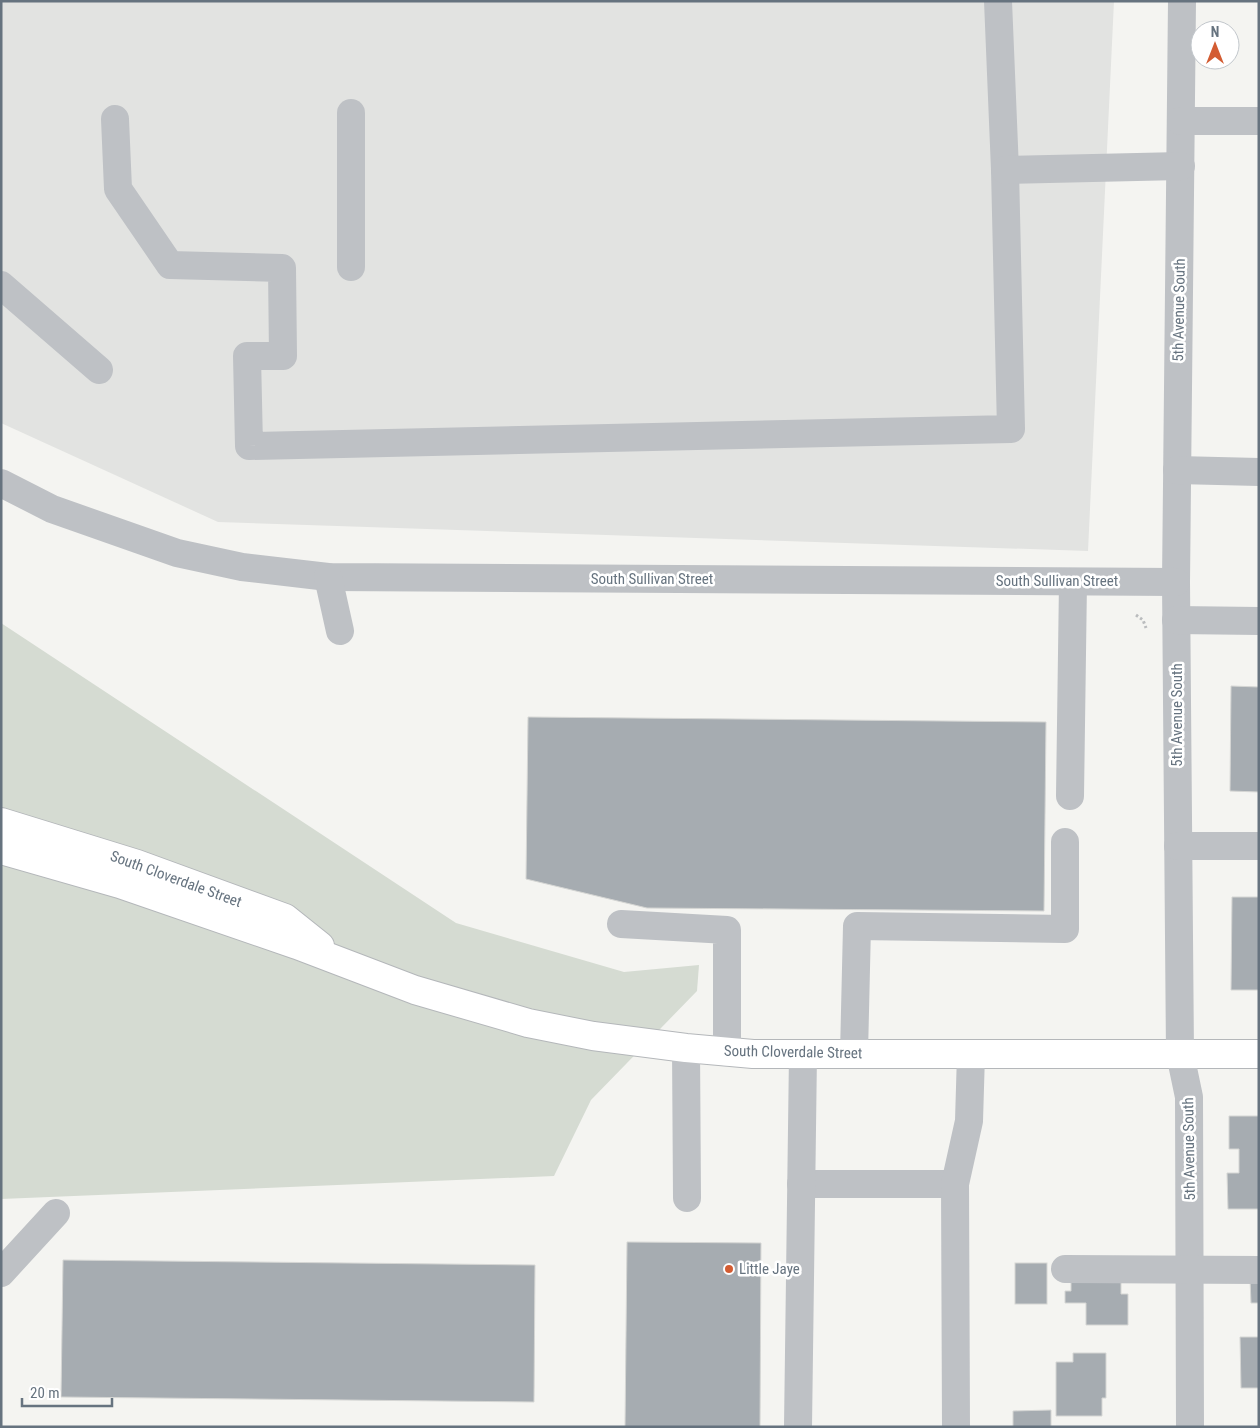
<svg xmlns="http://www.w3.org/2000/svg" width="1260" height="1428" viewBox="0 0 1260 1428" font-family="'Roboto Condensed',sans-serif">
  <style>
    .built { fill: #e2e3e1 }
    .green { fill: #d5dbd2 }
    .building { fill: #a6acb1; stroke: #d5d6d4 }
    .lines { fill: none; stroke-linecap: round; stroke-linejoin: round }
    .major-casing { stroke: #b4b7ba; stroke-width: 30 }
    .path { stroke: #babcbe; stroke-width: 3; stroke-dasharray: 2.5 2.5; stroke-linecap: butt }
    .minor { stroke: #bec1c5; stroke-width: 28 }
    .major { stroke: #fff; stroke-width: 28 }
    .poi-dot { fill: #d35c32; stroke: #fff; stroke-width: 2 }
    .labels { text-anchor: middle; stroke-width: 5; stroke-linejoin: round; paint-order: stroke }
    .street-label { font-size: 15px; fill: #66737f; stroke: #fff }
    .poi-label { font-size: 15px; fill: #66737f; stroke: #fff; text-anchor: start }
  </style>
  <rect width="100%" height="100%" fill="#f4f4f1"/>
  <!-- built -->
  <path class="built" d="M1 1H1114L1088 551 218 522 1 423Z"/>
  <!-- green -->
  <path class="green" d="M1 623 456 923 624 972 699 965 697 991 591 1100 554 1176 1 1199Z"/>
  <!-- building -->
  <g class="building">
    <path d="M1231 686 1259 687V792L1230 791Z"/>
    <path d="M528 717 1046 722 1044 911 647 908 526 879Z"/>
    <path d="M1232 897H1259V990H1231Z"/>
    <path d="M1229 1116H1259V1209H1228L1227 1173H1239V1149H1229Z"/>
    <path d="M627 1242 761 1243 760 1427H625Z"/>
    <path d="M63 1260 535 1265 534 1402 61 1397Z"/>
    <rect x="1015" y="1263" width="32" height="41"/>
    <path d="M1071 1277H1121V1294H1128V1325H1086V1303H1065V1291H1071Z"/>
    <path d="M1259 1278V1303H1251L1250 1279Z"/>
    <path d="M1240 1337H1259V1388H1241Z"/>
    <path d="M1073 1353H1106V1398H1102V1416H1056V1362H1073Z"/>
    <path d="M1051 1410V1427H1013V1411Z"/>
  </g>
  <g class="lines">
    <defs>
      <g id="major">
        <path d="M1 822 137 864 285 918 320 946"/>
        <path d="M1 850 120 884 297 945 415 990 528 1023 593 1036 686 1048 753 1054H1259"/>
      </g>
    </defs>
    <!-- major casing -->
    <use href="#major" class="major-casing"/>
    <!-- path -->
    <path class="path" d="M1136 615 1143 620 1146 628"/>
    <!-- minor -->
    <g class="minor">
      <path d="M1182 1 1176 582 1180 1054 1189 1097 1190 1427"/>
      <path d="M351 113V267"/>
      <path d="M115 119 118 189 170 265 282 268 283 356H247L249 446 1011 429 1005 170 998 1"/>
      <path d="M1181 121H1259"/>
      <path d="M1005 170 1181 166"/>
      <path d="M1 285 99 370"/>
      <path d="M1177 470 1259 472"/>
      <path d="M1 483 52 509 177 553 242 567 328 577 1176 582"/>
      <path d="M328 577 340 631"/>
      <path d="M1176 620 1259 621"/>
      <path d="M1070 796 1073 582"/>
      <path d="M1178 846H1259"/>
      <path d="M621 924 727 930V1052"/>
      <path d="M686 1048 687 1198"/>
      <path d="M854 1054 857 926 1065 929V842"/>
      <path d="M801 1184H955"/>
      <path d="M1065 1269 1259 1270"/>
      <path d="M1 1273 56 1213"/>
      <path d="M798 1427 803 1054"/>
      <path d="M956 1427 955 1184 969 1121 971 1054"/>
    </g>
    <!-- major -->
    <use href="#major" class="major"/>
  </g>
  <!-- markers -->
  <circle class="poi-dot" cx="729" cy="1269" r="5"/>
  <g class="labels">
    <!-- street labels -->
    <g class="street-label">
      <text transform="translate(1179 310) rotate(-89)" y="5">5th Avenue South</text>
      <text x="652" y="584">South Sullivan Street</text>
      <text x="1057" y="586">South Sullivan Street</text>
      <text transform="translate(1177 715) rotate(-90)" y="5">5th Avenue South</text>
      <text transform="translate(176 879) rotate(20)" y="5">South Cloverdale Street</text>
      <text transform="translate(793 1052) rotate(1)" y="5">South Cloverdale Street</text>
      <text transform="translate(1189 1149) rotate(-91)" y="5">5th Avenue South</text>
    </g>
    <!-- poi labels -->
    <g class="poi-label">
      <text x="739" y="1274">Little Jaye</text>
    </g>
  </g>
  <!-- border -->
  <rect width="1260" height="1428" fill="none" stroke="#66737f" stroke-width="5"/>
  <!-- north arrow -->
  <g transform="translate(1215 45)"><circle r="24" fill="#ffffff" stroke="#c2c7cc"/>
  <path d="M0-4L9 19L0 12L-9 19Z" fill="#d35c32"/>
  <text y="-8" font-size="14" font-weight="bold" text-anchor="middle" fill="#66737f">N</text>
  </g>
  <!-- scale -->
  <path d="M22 1398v8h90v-8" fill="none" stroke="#66737f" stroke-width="2.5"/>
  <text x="30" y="1398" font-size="15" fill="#66737f" stroke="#ffffff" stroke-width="4" paint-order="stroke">20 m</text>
</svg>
